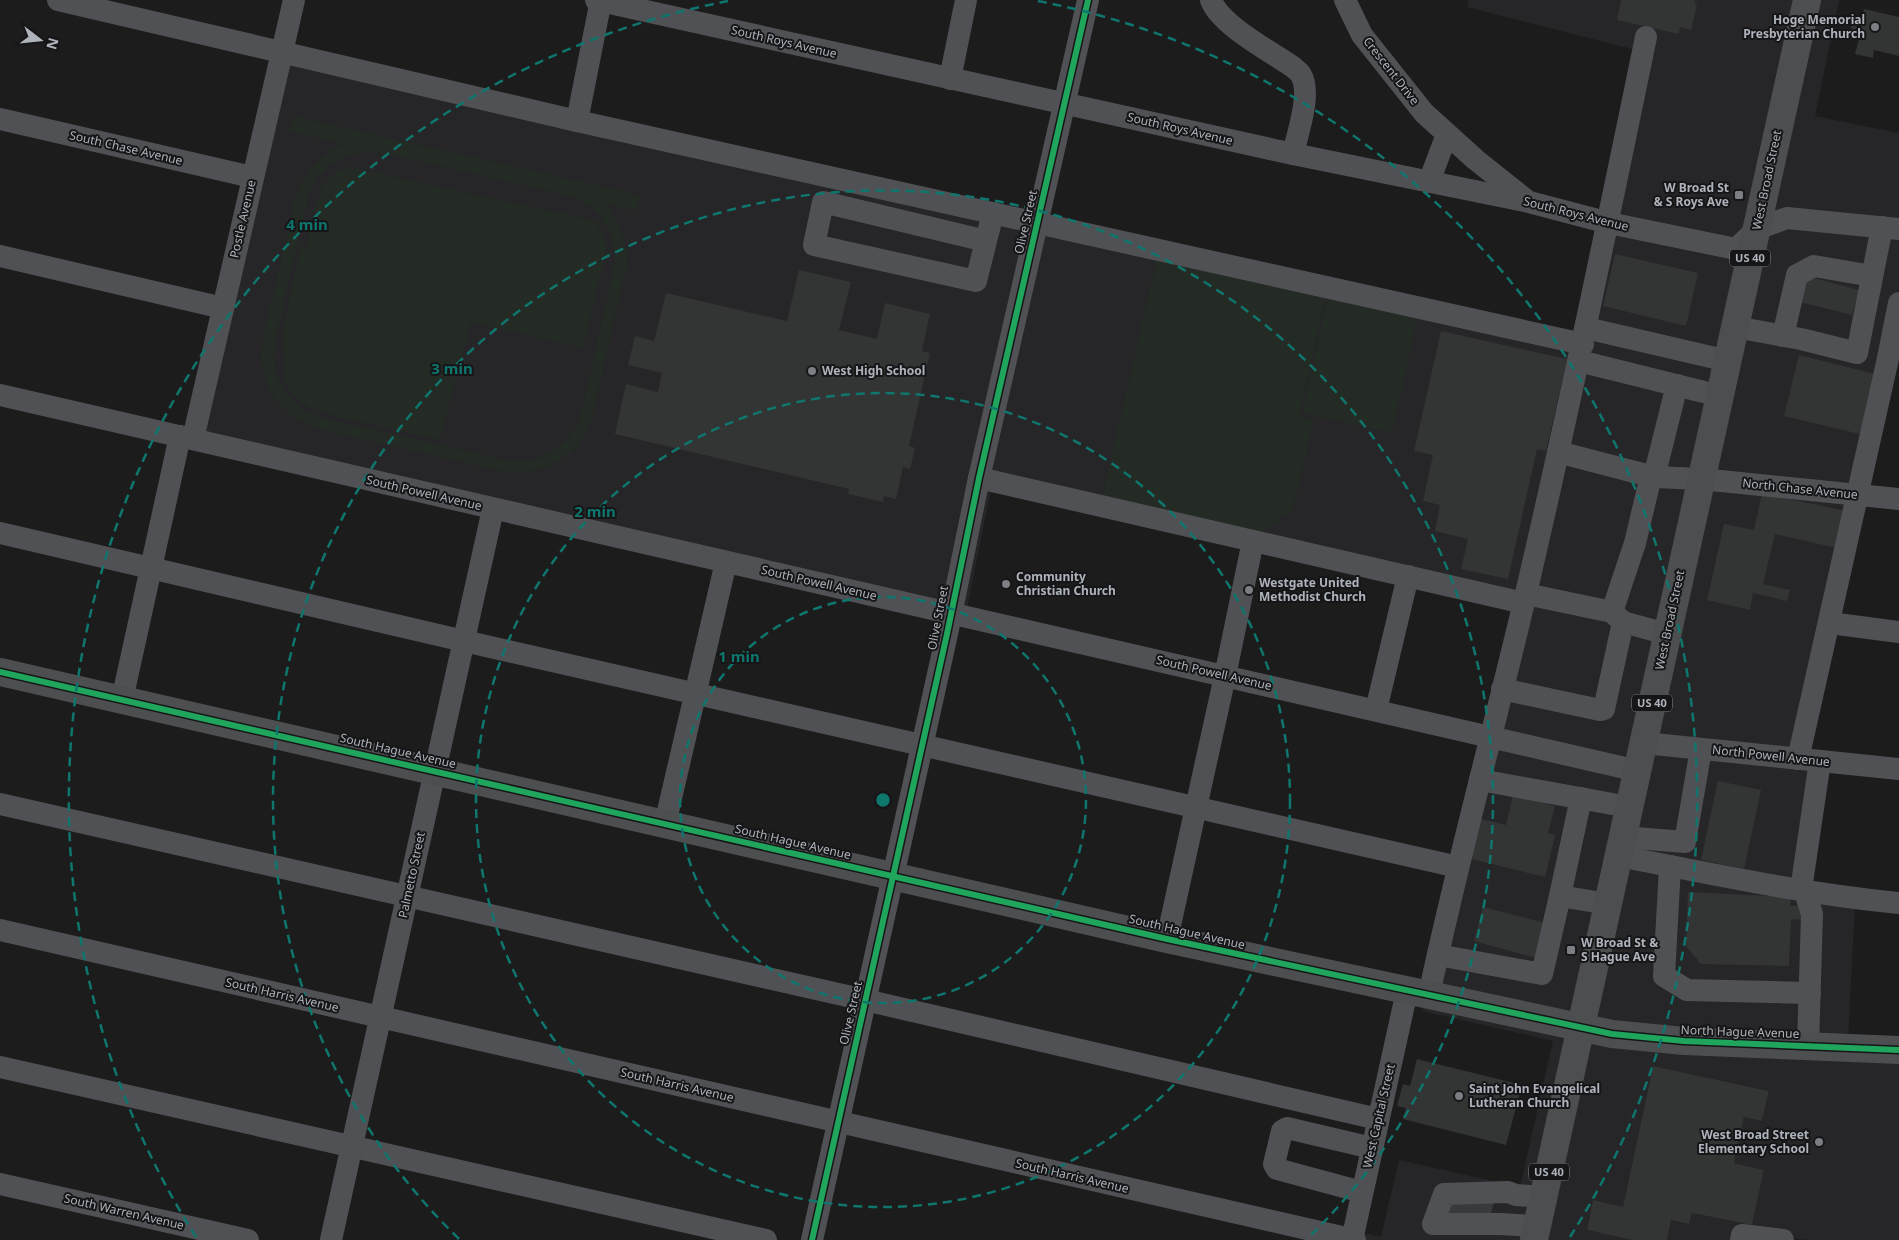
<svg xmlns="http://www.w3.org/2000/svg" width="1899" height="1240" viewBox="0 0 1899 1240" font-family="'Noto Sans',sans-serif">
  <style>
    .built { fill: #262628 }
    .green { fill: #242a24; fill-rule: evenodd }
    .building { fill: #333434 }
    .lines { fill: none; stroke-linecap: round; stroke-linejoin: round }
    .minor-tunnel { stroke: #393a3c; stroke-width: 22; stroke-dasharray: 22 11; stroke-linecap: butt }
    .minor { stroke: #505154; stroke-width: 22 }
    .major { stroke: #4d4e50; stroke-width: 28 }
    .cycleway-casing { stroke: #161618; stroke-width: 9 }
    .cycleway { stroke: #20a55d; stroke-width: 6 }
    .ring { fill: none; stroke: #0f766e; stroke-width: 2.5; stroke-dasharray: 9 6 }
    .poi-dot { fill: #7b7e83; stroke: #161618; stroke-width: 2 }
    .labels { text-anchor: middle; stroke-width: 4; stroke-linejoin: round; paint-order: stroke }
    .shield { fill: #161618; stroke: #80848a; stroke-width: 1 }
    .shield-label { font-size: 11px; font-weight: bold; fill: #aeb3bb }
    .poi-label { font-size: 12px; font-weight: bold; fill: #aeb3bb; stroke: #161618; text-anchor: start }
    .street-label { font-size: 12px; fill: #aeb3bb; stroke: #161618 }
    .centre { fill: #0f766e; stroke: #161618; stroke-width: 2.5 }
    .ring-label { font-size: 15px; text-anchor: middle; font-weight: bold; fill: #0f766e; stroke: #161618; stroke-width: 4; stroke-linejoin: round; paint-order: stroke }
  </style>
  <rect width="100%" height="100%" fill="#1c1c1c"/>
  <!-- built -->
  <path class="built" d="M1469 0H1839L1815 116 1899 133V318L1805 760 1827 765 1811 895 1855 902 1847 1061 1899 1063V1240H1807L1745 1233 1744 1240H1667L1671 1220 1689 1224 1692 1213 1752 1225 1764 1170 1734 1163 1744 1117 1762 1121 1769 1091 1653 1066 1623 1207 1593 1201 1587 1230 1632 1240H1344L1346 1229 1381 1237 1399 1160 1520 1187 1553 1041 1422 1011 1518 607 991 490 967 608 201 435 286 52 1578 344 1644 52 1467 7Z"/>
  <!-- green -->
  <g class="green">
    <path d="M293 116 640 195 636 211 606 204C621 223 628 243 626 268L592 419C579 458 541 477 502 471L314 428C281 416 260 386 262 351 263 328 271 305 276 283 283 253 289 223 297 193 306 169 321 155 343 144L289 131ZM367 152 383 153 571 196C600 208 615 231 615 262L582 411C573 444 544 464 510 461L323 418C290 410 271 379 274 346L308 196C317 171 339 154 367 152Z"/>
    <path d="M345 166 596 221 607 246 583 348 471 322 440 440 346 419 310 408 295 396 284 382 283 331 301 245 307 246 322 184Z"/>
    <path d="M1157 258 1326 296 1299 416 1314 420 1293 509 1256 537 1101 502Z"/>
    <path d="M1328 296 1418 316 1392 433 1302 413Z"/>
  </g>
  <!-- building -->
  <g class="building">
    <path d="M1621 0H1695L1694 3 1697 4 1691 30 1680 27 1679 34 1617 20Z"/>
    <path d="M1864 9 1899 17V56L1874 50 1873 58 1855 54 1859 39 1849 36 1854 16 1862 18Z"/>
    <path d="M1615 254 1698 273 1686 326 1603 306Z"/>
    <path d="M799 270 851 282 839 330 877 339 885 303 930 314 922 351 930 353 909 446 915 448 910 469 903 467 896 499 884 496 883 502 848 494 849 489 615 434 626 384 658 392 662 373 628 365 635 336 654 341 666 293 787 321Z"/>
    <path d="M1807 276 1859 290 1852 315 1800 302Z"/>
    <path d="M1441 331 1567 359 1546 451 1537 449 1508 579 1461 569 1468 539 1435 531 1440 505 1423 501 1433 455 1414 451Z"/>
    <path d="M1799 355 1879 375 1864 435 1784 416Z"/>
    <path d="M1762 493 1846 511 1837 548 1775 534 1763 584 1790 590 1787 601 1753 593 1750 610 1707 600 1724 524 1754 530Z"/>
    <path d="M1718 781 1761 790 1744 869 1701 860Z"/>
    <path d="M1513 795 1555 806 1548 833 1555 835 1545 877 1467 858 1477 818 1506 825Z"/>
    <path d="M1688 892 1791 897 1790 906H1804V920L1791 919 1789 966 1701 964 1686 946Z"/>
    <path d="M1483 907 1549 924 1540 959 1474 941Z"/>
    <path d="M1417 1059 1522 1085 1506 1145 1403 1119 1406 1108 1397 1106 1403 1084 1410 1086Z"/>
    <path d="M1653 1066 1769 1091 1762 1121 1744 1117 1734 1163 1764 1170 1752 1225 1692 1213 1689 1224 1671 1220 1667 1240H1632L1587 1230 1593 1200 1623 1207Z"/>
  </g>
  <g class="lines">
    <!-- minor-tunnel -->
    <g class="minor-tunnel">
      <path d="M1479 1216 1484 1197"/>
      <path d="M1459 1218 1464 1199"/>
    </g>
    <!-- minor -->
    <g class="minor">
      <path d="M58 0 577 121 1583 344"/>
      <path d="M596 0 1293 154 1529 202 1609 223 1736 249 1757 229 1787 218 1899 229"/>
      <path d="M1211 0C1220 25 1270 51 1293 67 1295 69 1300 72 1301 75 1312 93 1297 135 1293 154"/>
      <path d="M1345 0 1362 35 1424 113 1476 160 1525 199"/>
      <path d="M950 79 966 0"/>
      <path d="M0 119 252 177"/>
      <path d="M577 121 601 0"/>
      <path d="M1429 182 1447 134"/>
      <path d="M986 241 823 202 814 245 976 281 993 213"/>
      <path d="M0 256 223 308"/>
      <path d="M1735 327 1801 339 1857 353 1882 227"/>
      <path d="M1586 328 1728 361"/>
      <path d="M1783 336 1797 275 1814 266 1872 276"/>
      <path d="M1579 361 1720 396"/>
      <path d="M0 395 1638 771"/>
      <path d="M193 439 294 0"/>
      <path d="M1558 452 1654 477 1701 479 1899 499"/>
      <path d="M1654 477 1677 385"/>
      <path d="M979 478 1524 603"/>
      <path d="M0 533 464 641 1458 867"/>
      <path d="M1526 594 1612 612 1623 622 1667 634"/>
      <path d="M1612 612 1635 543 1651 476"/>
      <path d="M1830 623 1899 632"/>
      <path d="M1502 689 1600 710 1604 709 1623 622"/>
      <path d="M122 700 180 436"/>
      <path d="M1376 710 1408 576"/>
      <path d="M1644 743 1899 769"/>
      <path d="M1798 759 1887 363 1899 303"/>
      <path d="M1480 780 1629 807"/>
      <path d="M1581 798 1560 896 1608 904"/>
      <path d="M0 804 865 1000 1378 1119"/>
      <path d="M665 824 726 562"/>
      <path d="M1623 837 1685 842 1701 749"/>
      <path d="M1619 856C1712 874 1805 894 1899 903"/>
      <path d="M1670 866 1664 976 1687 990 1810 993"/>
      <path d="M0 930 1355 1240"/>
      <path d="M1167 939 1225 676 1253 541"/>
      <path d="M1438 955 1542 974 1560 896"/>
      <path d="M1429 995C1457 863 1493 733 1524 602 1568 414 1607 226 1646 37"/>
      <path d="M1808 1046 1812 914 1802 883 1820 761"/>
      <path d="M0 1067 766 1240"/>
      <path d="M0 1184 248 1240"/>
      <path d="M1362 1192 1277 1169 1274 1164 1282 1131 1287 1128 1372 1148"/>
      <path d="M1537 1226 1500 1224H1433L1444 1194 1508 1192 1516 1195 1543 1197"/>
      <path d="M331 1240 493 509"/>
      <path d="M812 1240 947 634 979 478 1088 0"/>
      <path d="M1352 1240 1407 991"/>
      <path d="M1741 1240 1742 1235 1783 1240"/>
    </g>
    <!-- major -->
    <g class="major">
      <path d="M0 672 1167 939 1612 1034 1684 1041 1899 1050"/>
      <path d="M1534 1240 1807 0"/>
    </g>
    <defs>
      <g id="cycleway">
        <path d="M0 672 1167 939 1612 1034 1684 1041 1899 1050"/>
        <path d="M812 1240 947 634 979 478 1088 0"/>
      </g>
    </defs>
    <!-- cycleway casing -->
    <use href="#cycleway" class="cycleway-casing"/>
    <!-- cycleway -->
    <use href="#cycleway" class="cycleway"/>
  </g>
  <!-- distance rings -->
  <g class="ring">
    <circle cx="883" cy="800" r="203"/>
    <circle cx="883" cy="800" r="407"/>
    <path d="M459 1239A610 610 0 1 1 1307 1239"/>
    <path d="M196 1237A814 814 0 0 1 728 1M1038 1A814 814 0 0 1 1570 1237"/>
  </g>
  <!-- markers -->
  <g class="poi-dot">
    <circle cx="1875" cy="27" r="5"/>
    <rect x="1734" y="190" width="10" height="10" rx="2.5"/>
    <circle cx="812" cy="371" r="5"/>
    <circle cx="1006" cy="584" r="5"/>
    <circle cx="1249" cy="590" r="5"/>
    <rect x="1566" y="945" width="10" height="10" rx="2.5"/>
    <circle cx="1459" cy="1096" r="5"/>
    <circle cx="1819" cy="1142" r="5"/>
  </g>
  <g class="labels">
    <!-- shield labels -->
    <g class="shield">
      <rect x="1730" y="249.5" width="40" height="17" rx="4"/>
      <rect x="1632" y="694.5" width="40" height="17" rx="4"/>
      <rect x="1529" y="1163.5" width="40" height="17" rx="4"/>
    </g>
    <g class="shield-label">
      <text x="1750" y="262">US 40</text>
      <text x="1652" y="707">US 40</text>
      <text x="1549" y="1176">US 40</text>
    </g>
    <!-- poi labels -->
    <g class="poi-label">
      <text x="1865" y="24" text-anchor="end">Hoge Memorial<tspan x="1865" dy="14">Presbyterian Church</tspan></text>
      <text x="1729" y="192" text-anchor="end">W Broad St<tspan x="1729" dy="14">&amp; S Roys Ave</tspan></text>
      <text x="822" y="375">West High School</text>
      <text x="1016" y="581">Community<tspan x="1016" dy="14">Christian Church</tspan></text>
      <text x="1259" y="587">Westgate United<tspan x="1259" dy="14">Methodist Church</tspan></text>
      <text x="1581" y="947">W Broad St &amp;<tspan x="1581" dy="14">S Hague Ave</tspan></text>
      <text x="1469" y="1093">Saint John Evangelical<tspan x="1469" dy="14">Lutheran Church</tspan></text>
      <text x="1809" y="1139" text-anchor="end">West Broad Street<tspan x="1809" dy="14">Elementary School</tspan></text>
    </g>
    <!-- street labels -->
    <g class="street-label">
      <text transform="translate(784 42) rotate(13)" y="4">South Roys Avenue</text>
      <text transform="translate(1391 71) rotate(52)" y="4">Crescent Drive</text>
      <text transform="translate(1180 129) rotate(13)" y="4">South Roys Avenue</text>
      <text transform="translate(126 148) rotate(13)" y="4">South Chase Avenue</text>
      <text transform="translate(1767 180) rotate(-78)" y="4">West Broad Street</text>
      <text transform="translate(1576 214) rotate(14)" y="4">South Roys Avenue</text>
      <text transform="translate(243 219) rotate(-77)" y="4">Postle Avenue</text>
      <text transform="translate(1026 222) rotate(-77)" y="4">Olive Street</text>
      <text transform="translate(1800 489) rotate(6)" y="4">North Chase Avenue</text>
      <text transform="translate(424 493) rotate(13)" y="4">South Powell Avenue</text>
      <text transform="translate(819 583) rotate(13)" y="4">South Powell Avenue</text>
      <text transform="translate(938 618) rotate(-79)" y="4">Olive Street</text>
      <text transform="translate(1670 620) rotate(-78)" y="4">West Broad Street</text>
      <text transform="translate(1214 673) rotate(13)" y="4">South Powell Avenue</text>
      <text transform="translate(398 751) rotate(13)" y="4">South Hague Avenue</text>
      <text transform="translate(1771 756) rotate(6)" y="4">North Powell Avenue</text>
      <text transform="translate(793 842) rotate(13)" y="4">South Hague Avenue</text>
      <text transform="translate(412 875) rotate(-78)" y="4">Palmetto Street</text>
      <text transform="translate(1187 932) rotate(13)" y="4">South Hague Avenue</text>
      <text transform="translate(282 995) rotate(13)" y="4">South Harris Avenue</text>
      <text transform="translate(851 1013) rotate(-77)" y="4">Olive Street</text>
      <text transform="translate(1740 1032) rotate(2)" y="4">North Hague Avenue</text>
      <text transform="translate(677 1085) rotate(13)" y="4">South Harris Avenue</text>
      <text transform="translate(1379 1116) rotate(-77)" y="4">West Capital Street</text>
      <text transform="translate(1072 1176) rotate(13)" y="4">South Harris Avenue</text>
      <text transform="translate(124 1212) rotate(13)" y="4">South Warren Avenue</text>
    </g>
  </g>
  <circle cx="883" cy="800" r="8" class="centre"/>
  <g class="ring-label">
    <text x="307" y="230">4 min</text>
    <text x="452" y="374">3 min</text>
    <text x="595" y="517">2 min</text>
    <text x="739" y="662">1 min</text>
  </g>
  <!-- north arrow -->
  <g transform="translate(40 40) rotate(106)" stroke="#161618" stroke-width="4" paint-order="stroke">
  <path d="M0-4L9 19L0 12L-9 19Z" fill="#aeb3bb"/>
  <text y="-8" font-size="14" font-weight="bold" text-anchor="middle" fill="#aeb3bb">N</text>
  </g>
</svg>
